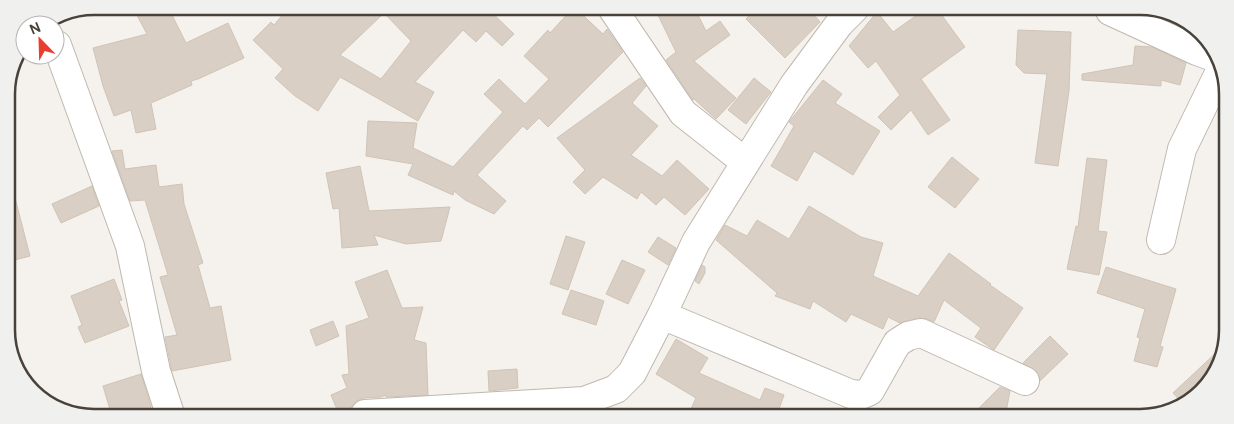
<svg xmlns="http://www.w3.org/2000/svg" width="1234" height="424" viewBox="0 0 1234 424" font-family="'DM Sans',sans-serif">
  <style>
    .building { fill: #d9cfc5; stroke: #d0c4b6; fill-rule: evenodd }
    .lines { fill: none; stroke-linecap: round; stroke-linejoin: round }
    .minor-casing { stroke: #c0b8af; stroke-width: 30 }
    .minor { stroke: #fff; stroke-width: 28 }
    .rim { fill: none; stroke: #49423a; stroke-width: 2.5 }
  </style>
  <rect width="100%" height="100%" fill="#f5f1ec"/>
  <!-- building -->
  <g class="building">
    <path d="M132 6 171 7V13L186 43 228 23 244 58 198 79 191 81 192 85 151 103 156 129 136 133 131 110 114 116 103 86 93 48 147 34Z"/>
    <path d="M289 7 487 8 514 34 502 46 486 31 476 42 463 30 415 82 434 92 418 121 340 77 318 111 295 96 275 78 283 69 253 40 271 22 274 25ZM384 13 411 41 381 79 340 55Z"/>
    <path d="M573 8H575L603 34 607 29 623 52 548 127 539 118 527 130 523 126 477 175 506 201 494 214 465 200 454 191 453 195 408 175 413 164 366 156 368 121 417 123 413 148 453 167 503 112 484 94 499 79 525 104 549 79 524 56 548 30 550 33Z"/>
    <path d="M655 9H695L706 31 720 21 730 35 694 61 736 98 716 119 694 99 693 100 666 60 676 52Z"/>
    <path d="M755 9H809L820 22 785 58 746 19Z"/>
    <path d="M924 10H938L965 47 921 79 950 120 928 135 911 110 891 130 878 117 900 95 876 61 868 68 849 46 877 12 893 32Z"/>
    <path d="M1018 30 1071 32 1069 91 1058 166 1035 163 1047 74 1024 73 1016 65Z"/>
    <path d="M1135 46 1152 47 1186 63 1180 85 1161 80V86L1082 80V74L1133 65Z"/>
    <path d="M640 78 646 86 632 103 658 126 631 155 662 176 677 160 709 189 685 215 664 197 656 205 641 192 637 199 603 177 585 194 573 182 585 170 557 138Z"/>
    <path d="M754 78 771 92 746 124 728 110Z"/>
    <path d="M823 80 842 94 835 103 880 131 853 175 814 151 797 181 771 166 794 126 789 122Z"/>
    <path d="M122 150 125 169 156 165 159 187 182 184 184 204 203 263 198 265 210 308 221 306 231 360 172 371 165 337 177 335 160 277 168 275 145 200 130 201 112 151Z"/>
    <path d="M952 157 979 179 955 208 928 187Z"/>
    <path d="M1087 158 1107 160 1098 231 1107 232 1099 275 1067 269 1076 226 1078 227Z"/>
    <path d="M360 166 369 211 450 207 441 241 406 244 374 235 378 245 342 248 339 208 333 209 326 173Z"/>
    <path d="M92 186 99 206 61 223 52 204Z"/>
    <path d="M7 190H13L30 256 7 262Z"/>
    <path d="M809 206 861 237 883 243 873 276 918 296 949 253 991 284 990 285 1023 308 994 350 975 337 981 328 944 300 934 322 927 319 918 318 900 323 888 317 883 329 851 314 846 322 813 301 810 309 775 296 777 293 716 240 725 225 747 236 757 220 789 239Z"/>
    <path d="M566 236 585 242 568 290 550 284Z"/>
    <path d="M658 237 676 248 668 265 648 252Z"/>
    <path d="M622 260 645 270 628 304 606 294Z"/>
    <path d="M702 265 705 267V273L699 284 695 281Z"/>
    <path d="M1106 267 1176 289 1160 346 1163 347 1157 367 1134 361 1140 338 1137 337 1145 309 1097 293Z"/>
    <path d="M387 270 402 308 423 307 414 340 426 343 428 395 386 397V395L381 397 364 398 356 401 350 410 339 414 331 395 347 388 342 375 349 374 346 326 369 318 355 282Z"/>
    <path d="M114 279 122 300 119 301 129 326 85 343 78 327 82 325 71 296Z"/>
    <path d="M571 290 604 301 596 325 562 314Z"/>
    <path d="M333 321 339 336 316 346 310 330Z"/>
    <path d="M1050 336 1068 354 1040 381 1037 372 1023 363Z"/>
    <path d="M676 339 708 358 699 373 760 400 765 388 784 395 779 409 796 416H701L690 411 696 398 656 374Z"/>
    <path d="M1218 351 1223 355V358L1193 400 1183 404 1173 393Z"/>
    <path d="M517 369 518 388 489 391 488 371Z"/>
    <path d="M141 374 153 414 111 413 103 386Z"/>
    <path d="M1000 387 1010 391 1005 417H970Z"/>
  </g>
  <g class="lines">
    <defs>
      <g id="minor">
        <path d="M612 8 683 113 745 162"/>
        <path d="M1110 11 1197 51 1216 58"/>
        <path d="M57 45 130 246 156 371 170 414"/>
        <path d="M1161 240 1182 149 1221 69"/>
        <path d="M662 315 851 394 861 395 870 391 897 343 908 336 921 333 1025 381"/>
        <path d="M365 414 584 401 616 389 632 373 662 315 696 242 794 85 839 24 854 9"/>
      </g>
    </defs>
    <!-- minor casing -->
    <use href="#minor" class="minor-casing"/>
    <!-- minor -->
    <use href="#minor" class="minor"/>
  </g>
  <!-- crop -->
  <path d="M0 0H1234V424H0ZM94 15H1140A79 79 0 0 1 1219 94V330A79 79 0 0 1 1140 409H94A79 79 0 0 1 15 330V94A79 79 0 0 1 94 15Z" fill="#f0f0ef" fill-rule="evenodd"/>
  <path class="rim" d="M94 15H1140A79 79 0 0 1 1219 94V330A79 79 0 0 1 1140 409H94A79 79 0 0 1 15 330V94A79 79 0 0 1 94 15Z"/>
  <!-- north arrow -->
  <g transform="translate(40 40) rotate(337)"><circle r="24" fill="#ffffff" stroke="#b6b3b0"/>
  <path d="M0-4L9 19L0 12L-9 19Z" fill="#e83d30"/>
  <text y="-8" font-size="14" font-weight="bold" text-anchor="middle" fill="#49423a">N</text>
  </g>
</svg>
